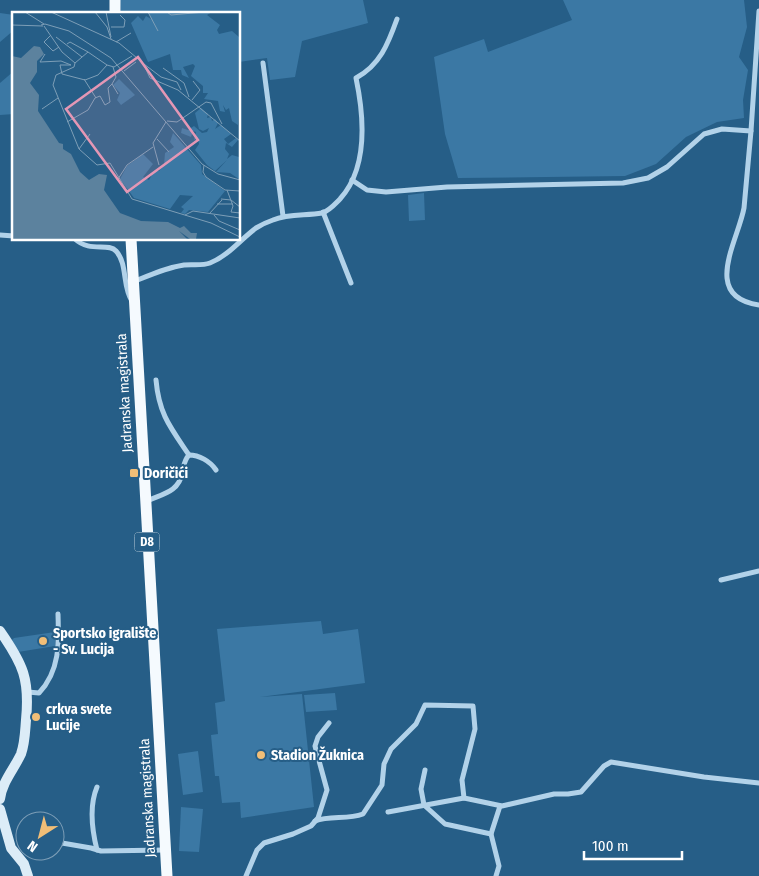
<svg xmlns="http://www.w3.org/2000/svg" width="759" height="876" viewBox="0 0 759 876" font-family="'Fira Sans Condensed',sans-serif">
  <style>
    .green { fill: #3b78a4 }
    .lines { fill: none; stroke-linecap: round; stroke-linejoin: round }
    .street { stroke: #b2d2e9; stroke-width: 5 }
    .secondary { stroke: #dcecf7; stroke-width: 10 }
    .primary { stroke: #f5fafe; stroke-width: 11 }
    .poi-dot { fill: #f1be77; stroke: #265e87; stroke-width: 2 }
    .labels { text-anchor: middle; stroke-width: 4; stroke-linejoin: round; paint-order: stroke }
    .shield { fill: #265e87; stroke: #becfdb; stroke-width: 1 }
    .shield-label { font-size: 12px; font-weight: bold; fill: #fff }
    .street-label { font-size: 14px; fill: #fff; stroke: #265e87 }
    .poi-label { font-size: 14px; font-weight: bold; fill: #fff; stroke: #265e87; text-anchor: start }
    .inset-road { fill: none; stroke: #7d9eb7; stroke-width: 1 }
    .view { fill: #e497b5; fill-opacity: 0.15; stroke: #e497b5; stroke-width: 2.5 }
    .inset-edge { fill: none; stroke: #fff; stroke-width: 2.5 }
  </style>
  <rect width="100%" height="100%" fill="#265e87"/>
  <!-- green -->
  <g class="green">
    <path d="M120 0H363L368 23 302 41 295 77 270 80 267 58 239 62V14H121Z"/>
    <path d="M563 0H744L747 27 739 57 748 70 743 100 744 118 717 122 686 137 656 164 625 176 458 178 445 134 434 57 484 39 488 52 572 20Z"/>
    <path d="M0 13 14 15V30L0 42Z"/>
    <path d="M14 71V114L0 115V83Z"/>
    <path d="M424 193 425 220 409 221 408 195Z"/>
    <path d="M321 621 323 634 358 629 365 683 260 697 302 694 314 807 241 818 240 802 222 803 219 776H215L211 735 218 734 215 703 225 701 217 629Z"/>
    <path d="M55 632V646L18 652 12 640 14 638Z"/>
    <path d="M335 693 337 710 306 712 304 695Z"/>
    <path d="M198 751 203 792 183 795 178 754Z"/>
    <path d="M181 807 203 809 199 852 179 851Z"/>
  </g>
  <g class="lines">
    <!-- street -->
    <g class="street">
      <path d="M759 11 751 131 744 208C738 241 701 297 759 305"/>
      <path d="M263 63 283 216"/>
      <path d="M352 180 367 190 386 192 447 187 623 183 648 178 667 167 704 134 722 129 751 131"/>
      <path d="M323 212 351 283"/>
      <path d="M0 235 14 236"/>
      <path d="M75 239C90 253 108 242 116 251 128 264 122 287 132 301"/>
      <path d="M133 282C150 275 165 268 184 265 192 264 202 266 210 263 228 256 241 239 256 228 261 225 267 222 273 220 289 213 306 216 322 213 329 211 335 204 340 199 368 168 364 116 356 78 380 65 388 44 397 19"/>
      <path d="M156 380C159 414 170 427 189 455"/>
      <path d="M147 501C162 494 179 492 182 473 184 466 184 460 189 455 199 455 210 461 216 470"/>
      <path d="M721 580 759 571"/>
      <path d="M28 692 39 693C60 671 59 643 58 614"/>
      <path d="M425 770 421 789 424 805 445 824 491 834"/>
      <path d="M388 812 464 798"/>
      <path d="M315 821C330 815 347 820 363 814L382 785 384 764 391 749 416 724 425 705 473 706 475 729 462 780 464 798 502 806 554 794H568L581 792 604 766 611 762 704 777 759 783"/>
      <path d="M55 849 62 843 91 848 101 851 165 850"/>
      <path d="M97 850C92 830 89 806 97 787"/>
      <path d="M39 853 51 851"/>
      <path d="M246 876 257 850 264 843 293 834 311 826 318 818 327 790 315 746 318 737 329 723"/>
      <path d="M496 876 499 866 491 834 500 806"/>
    </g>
    <!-- secondary -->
    <g class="secondary">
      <path d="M0 631C23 664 30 679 26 720 25 732 25 743 21 754 14 769 2 782 0 799"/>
      <path d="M0 809 11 848 24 864 28 876"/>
    </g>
    <!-- primary -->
    <g class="primary">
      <path d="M115 0V14"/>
      <path d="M131 239 167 876"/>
    </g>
  </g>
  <!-- markers -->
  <g class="poi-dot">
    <rect x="129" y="468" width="10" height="10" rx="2.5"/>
    <circle cx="43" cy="641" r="5"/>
    <circle cx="36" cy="717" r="5"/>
    <circle cx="261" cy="755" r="5"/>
  </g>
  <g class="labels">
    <!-- shield labels -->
    <rect class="shield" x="134.5" y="532.5" width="25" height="19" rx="4"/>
    <g class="shield-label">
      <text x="147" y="546">D8</text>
    </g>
    <!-- street labels -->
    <g class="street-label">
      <text transform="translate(124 393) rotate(-93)" y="5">Jadranska magistrala</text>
      <text transform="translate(147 798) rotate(-93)" y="5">Jadranska magistrala</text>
    </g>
    <!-- poi labels -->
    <g class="poi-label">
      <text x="144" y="478">Doričići</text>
      <text x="53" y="638">Sportsko igralište<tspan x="53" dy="16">- Sv. Lucija</tspan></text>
      <text x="46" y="714">crkva svete<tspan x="46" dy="16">Lucije</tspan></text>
      <text x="271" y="760">Stadion Žuknica</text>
    </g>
  </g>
  <!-- overview -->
  <g transform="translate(12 12)">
    <rect width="228" height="228" fill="#265e87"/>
    <path d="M136 0H200L195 3 208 13 205 18 207 22 220 19 227 25 226 113 220 109 217 96 214 98 211 93 213 100 208 99 206 89 192 87 196 81H191V74L179 64 183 54 181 52 171 55 177 66 170 63 169 58H161L158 42 136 50 119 11 126 4 131 9 134 4 139 7ZM107 67 123 83 109 93 105 88 108 81 101 73ZM189 96 196 102 195 106 199 105 200 109 203 107 206 111 203 117 209 113 219 122 212 127 216 132 224 126 226 128 220 135 214 131 213 137 217 142 215 147 220 143 227 145V167L218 161 204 160 215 148 203 159 195 153 183 138 187 132 186 126 182 128 184 120 181 119 179 125 169 121 170 116 176 118 182 114 190 121 195 120 197 116 191 119 187 117 183 101ZM161 121 189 153 190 162 213 179 196 200 177 198 173 202 169 201 172 197 169 195 181 184 168 183 158 197 132 189 122 186 108 167 115 154 131 142 141 152 131 165 137 168 142 159H147L152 153 153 141 162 135 158 130Z" fill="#3b78a4"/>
    <path d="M22 34 28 35 32 42 25 49V60L18 71 27 83 26 99 47 131 51 132V137L59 142 68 160 77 168 87 162 95 163 92 178 108 201 129 209 156 210 168 216 172 214 179 221H185L184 227H178L167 219 175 227H0V44L9 46Z" fill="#5c829e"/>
    <path class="inset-road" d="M13 0 32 12M39 0 107 31 131 51 138 66 166 78 228 129M83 0 95 15 99 27M94 0 99 25M136 0 146 19M155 0 159 3 193 0M0 13 31 14M29 13 33 12 57 19 99 46 190 152 206 162 228 168M32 14 50 40 63 51 62 55 44 63 41 73 67 137 85 153 98 151 120 187 199 211 228 225M99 15H112L113 8 108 3M39 23 32 30 41 39 47 35M44 25 70 45M104 30 119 21M55 32 58 30 76 40M33 42 28 50 49 49 59 53M63 51 76 40 95 53M132 52 149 65 165 70 169 78M59 53H48L50 62 73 68 86 63 95 53 102 55 120 44M101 55 104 65 100 72 106 82M151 56 172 71 177 85M112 59 124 50M72 67 84 86M180 88 188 78 181 69M30 97 46 86M155 109 165 110 194 90 199 91 210 112M55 110 76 98 83 86 88 84 93 93 98 90 96 76 100 72M145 127 157 140M67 137 78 122M147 153 141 131 154 110M192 153 191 160 194 165 213 178 228 179M106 167 115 153 141 135M215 178 221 194 219 200 228 201M209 187 219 188 228 195M205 192H221M197 202 210 188M173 203 181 199 228 206M202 203 207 209 228 218"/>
    <path class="view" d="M126 45 186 128 115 180 54 97Z"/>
    <rect width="228" height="228" class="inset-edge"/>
  </g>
  <!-- north arrow -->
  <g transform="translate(40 836) rotate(216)"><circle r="24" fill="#265e87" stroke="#7d9eb7"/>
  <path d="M0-4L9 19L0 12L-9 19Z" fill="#f1be77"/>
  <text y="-8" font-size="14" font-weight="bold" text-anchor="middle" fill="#ffffff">N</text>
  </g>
  <!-- scale -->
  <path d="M584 851v8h98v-8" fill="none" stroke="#ffffff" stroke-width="2.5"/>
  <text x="592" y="851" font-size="15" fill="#ffffff" stroke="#265e87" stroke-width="4" paint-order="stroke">100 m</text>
</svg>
